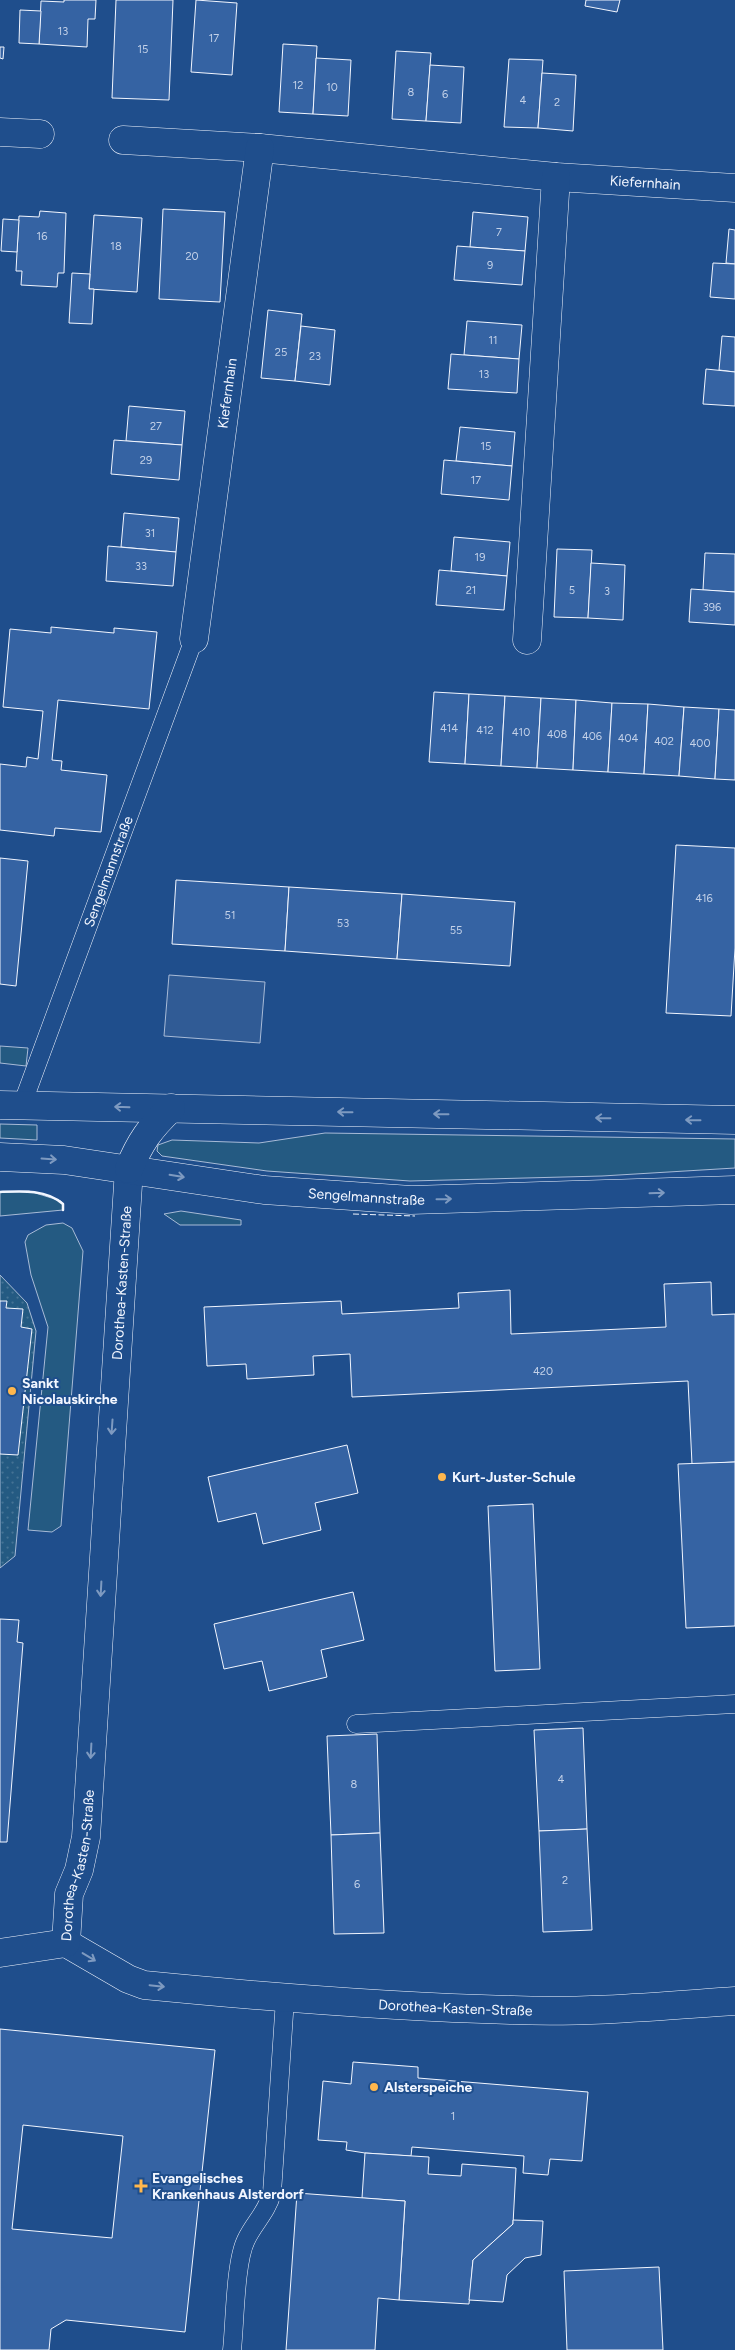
<svg xmlns="http://www.w3.org/2000/svg" width="735" height="2350" viewBox="0 0 735 2350" font-family="Figtree,sans-serif">
  <style>
    .grass { fill: #245a82; stroke: #a8bbd7 }
    .park { fill: url(#park-dots); stroke: #a8bbd7 }
    .parking { fill: #305b95; stroke: #a8bbd7 }
    .building { fill: #3563a3; stroke: #f2f6ff; fill-rule: evenodd }
    .lines { fill: none; stroke-linecap: round; stroke-linejoin: round }
    .service-casing { stroke: #f2f6ff; stroke-width: 19 }
    .minor-casing { stroke: #f2f6ff; stroke-width: 29 }
    .primary-casing { stroke: #f2f6ff; stroke-width: 29 }
    .service { stroke: #1f4e8c; stroke-width: 18 }
    .minor { stroke: #1f4e8c; stroke-width: 28 }
    .primary { stroke: #1f4e8c; stroke-width: 28 }
    .fence { stroke: #f2f6ff; stroke-width: 1; stroke-dasharray: 6 2.5; stroke-linecap: butt }
    .wall { stroke: #f2f6ff; stroke-width: 2.5 }
    .oneway { stroke: #7e9ac0 }
    .poi-dot { fill: #ffb74d; stroke: #1f4e8c; stroke-width: 2 }
    .labels { text-anchor: middle; stroke-width: 4; stroke-linejoin: round; paint-order: stroke }
    .number-label { font-size: 11px; fill: #c3d1e8 }
    .street-label { font-size: 14px; fill: #f2f6ff; stroke: #1f4e8c }
    .poi-label { font-size: 14px; font-weight: bold; fill: #f2f6ff; stroke: #1f4e8c; text-anchor: start }
  </style>
  <defs>
    <pattern id="park-dots" width="8" height="8" patternUnits="userSpaceOnUse" patternTransform="scale(1.25)"><rect width="8" height="8" fill="#245a82"/><path d="M2 2h.1M6 6h.1" fill="none" stroke="#447295" stroke-width="1.8" stroke-linecap="round"/></pattern>
  </defs>
  <rect width="100%" height="100%" fill="#1f4e8c"/>
  <!-- grass -->
  <g class="grass">
    <path d="M0 1046 28 1048 26 1066 0 1063Z"/>
    <path d="M0 1124 37 1125V1140L0 1138Z"/>
    <path d="M325 1133 735 1139V1168L602 1176 410 1181 267 1171 162 1156 157 1151 158 1145 172 1140 259 1143Z"/>
    <path d="M29 1191 61 1201 63 1204V1210L0 1216V1192Z"/>
    <path d="M181 1211 241 1220V1225H180L164 1214Z"/>
    <path d="M63 1223 72 1228 83 1251 61 1526 52 1532 28 1530 48 1327 31 1275 25 1242 28 1235 46 1225Z"/>
  </g>
  <!-- park -->
  <path class="park" d="M0 1275 27 1303 36 1331 15 1556 0 1568Z"/>
  <!-- parking -->
  <path class="parking" d="M169 975 265 982 260 1043 164 1036Z"/>
  <!-- building -->
  <g class="building">
    <path d="M64 0H96L95 19H88L87 47 39 44 41 1 64 2Z"/>
    <path d="M116 0H173L169 100 112 98Z"/>
    <path d="M196 0 237 3 232 75 191 72Z"/>
    <path d="M586 0H620L617 12 585 6Z"/>
    <path d="M20 10 41 11 39 44 19 43Z"/>
    <path d="M283 44 317 46 313 114 279 112Z"/>
    <path d="M0 47H4L3 59 0 58Z"/>
    <path d="M396 51 431 53 426 121 392 119Z"/>
    <path d="M316 58 351 60 348 116 313 114Z"/>
    <path d="M509 59 543 60 538 128 504 127Z"/>
    <path d="M430 65 464 67 461 123 426 121Z"/>
    <path d="M542 73 576 75 573 131 538 128Z"/>
    <path d="M163 209 225 212 220 302 159 299Z"/>
    <path d="M40 211 66 213 64 273H58L57 287 21 285 22 271H16L19 216 39 217Z"/>
    <path d="M473 212 528 217 525 251 470 247Z"/>
    <path d="M94 215 142 218 137 292 89 289Z"/>
    <path d="M3 219 19 220 17 252 1 251Z"/>
    <path d="M729 229 735 230V264L726 263Z"/>
    <path d="M457 246 525 251 522 285 454 280Z"/>
    <path d="M713 263 735 264V299L710 297Z"/>
    <path d="M72 273 90 274 89 289H94L92 324 69 323Z"/>
    <path d="M268 310 302 314 295 381 261 378Z"/>
    <path d="M467 321 522 325 519 359 464 355Z"/>
    <path d="M301 326 335 330 330 385 295 381Z"/>
    <path d="M722 336 735 337V372L719 370Z"/>
    <path d="M451 354 519 359 517 393 448 389Z"/>
    <path d="M706 369 735 372V406L703 404Z"/>
    <path d="M129 406 185 411 182 445 126 441Z"/>
    <path d="M460 427 515 432 512 466 456 461Z"/>
    <path d="M114 440 182 445 179 480 111 474Z"/>
    <path d="M444 460 512 466 509 500 441 494Z"/>
    <path d="M124 513 179 518 176 552 121 547Z"/>
    <path d="M454 537 510 542 507 576 451 571Z"/>
    <path d="M108 546 176 552 173 586 106 581Z"/>
    <path d="M557 549 592 550 588 618 554 617Z"/>
    <path d="M705 553 735 554V592L703 590Z"/>
    <path d="M591 563 625 565 623 620 588 618Z"/>
    <path d="M439 570 507 576 504 610 436 605Z"/>
    <path d="M691 589 735 592V625L689 622Z"/>
    <path d="M51 627 114 633V628L157 632 149 709 58 700 52 760 62 761 61 770 107 775 101 832 55 828 54 836 0 830V764L26 767 27 757 38 759 43 711 3 707 10 629 51 633Z"/>
    <path d="M434 692 469 694 465 764 429 762Z"/>
    <path d="M469 694 505 696 501 766 465 764Z"/>
    <path d="M505 696 541 698 537 768 501 766Z"/>
    <path d="M541 698 576 700 573 770 537 768Z"/>
    <path d="M576 700 612 703 608 772 573 770Z"/>
    <path d="M612 703 648 704 644 774 608 772Z"/>
    <path d="M648 704 684 707 679 776 644 774Z"/>
    <path d="M684 707 719 709 715 779 679 776Z"/>
    <path d="M719 709 735 710V780L715 779Z"/>
    <path d="M676 845 735 848V948L731 1016 666 1013Z"/>
    <path d="M0 858 28 861 16 986 0 984Z"/>
    <path d="M176 880 289 887 285 951 172 944Z"/>
    <path d="M289 887 402 894 397 959 285 951Z"/>
    <path d="M402 894 515 902 510 966 397 959Z"/>
    <path d="M711 1282 712 1315 735 1314V1462L692 1464 688 1381 352 1397 350 1354 313 1356 314 1375 247 1379 246 1364 207 1366 204 1307 341 1301 342 1314 459 1308 458 1293 510 1290 511 1334 666 1327 664 1284Z"/>
    <path d="M0 1301H7L6 1308 23 1309 21 1327 32 1329 18 1455 0 1454Z"/>
    <path d="M347 1445 358 1493 315 1503 321 1530 263 1544 256 1513 218 1522 208 1477Z"/>
    <path d="M735 1462V1626L686 1628 678 1464Z"/>
    <path d="M533 1504 540 1669 495 1671 488 1506Z"/>
    <path d="M353 1592 364 1640 321 1650 327 1677 269 1691 262 1661 224 1669 214 1624Z"/>
    <path d="M0 1619 19 1620 17 1642 23 1643 7 1842H0Z"/>
    <path d="M583 1728 587 1829 539 1831 534 1730Z"/>
    <path d="M377 1734 380 1833 331 1835 327 1736Z"/>
    <path d="M587 1829 592 1930 543 1932 539 1831Z"/>
    <path d="M380 1833 384 1933 334 1934 331 1835Z"/>
    <path d="M0 2029 215 2050 185 2332 66 2320 51 2329 49 2350H0ZM23 2125 123 2136 112 2238 12 2229Z"/>
    <path d="M353 2062 418 2067V2078L588 2092 582 2161 550 2159 548 2175 523 2173 524 2156 412 2147 411 2156 365 2153 346 2150 347 2142 318 2140 323 2081 351 2084Z"/>
    <path d="M365 2153 429 2157 428 2174 461 2176 462 2164 516 2168 513 2224 473 2260 469 2304 399 2300 405 2201 362 2198Z"/>
    <path d="M297 2193 405 2201 399 2300 378 2298 375 2350H286Z"/>
    <path d="M513 2220 543 2221 541 2255 525 2258 507 2275 503 2302 469 2300 473 2260 513 2224Z"/>
    <path d="M659 2267 663 2350H567L564 2271Z"/>
  </g>
  <g class="lines">
    <defs>
      <g id="service">
        <path id="s1" d="M22 1105 194 639"/>
        <path d="M356 1724 735 1704"/>
        <path d="M232 2350C235 2323 235 2262 246 2240 254 2223 267 2212 272 2193L285 1999"/>
      </g>
      <g id="minor">
        <path d="M0 132 40 134"/>
        <path id="s2" d="M123 140 260 148 556 177 735 188"/>
        <path id="s3" d="M194 639 260 148"/>
        <path d="M527 640 556 177"/>
        <path id="s4" d="M66 1943 69 1894 79 1870 86 1837 129 1169"/>
        <path id="s5" d="M66 1943 128 1979 144 1985C266 1997 389 2007 513 2010 587 2013 661 2006 735 2001"/>
        <path d="M0 1953 66 1943"/>
      </g>
      <g id="primary">
        <path d="M0 1105 735 1120"/>
        <path id="s6" d="M0 1157 64 1160 264 1190 411 1200 735 1190"/>
        <path d="M129 1169C140 1142 150 1128 171 1108"/>
      </g>
    </defs>
    <!-- service casing -->
    <use href="#service" class="service-casing"/>
    <!-- minor casing -->
    <use href="#minor" class="minor-casing"/>
    <!-- primary casing -->
    <use href="#primary" class="primary-casing"/>
    <!-- service -->
    <use href="#service" class="service"/>
    <!-- minor -->
    <use href="#minor" class="minor"/>
    <!-- primary -->
    <use href="#primary" class="primary"/>
    <!-- fence -->
    <path class="fence" d="M353 1214 415 1216"/>
    <!-- wall -->
    <path class="wall" d="M0 1192C21 1191 46 1189 63 1204V1210"/>
  </g>
  <!-- one-way arrows -->
  <defs><path id="oneway-shaft" d="M-6 0H5M1.5-3L5.5 0L1.5 3" fill="none" stroke-width="1.6" stroke-linecap="round" stroke-linejoin="round" transform="scale(1.25)"/></defs>
  <g class="oneway">
    <use href="#oneway-shaft" transform="translate(122 1107) rotate(-178)"/>
    <use href="#oneway-shaft" transform="translate(345 1112) rotate(-179)"/>
    <use href="#oneway-shaft" transform="translate(441 1114) rotate(-179)"/>
    <use href="#oneway-shaft" transform="translate(603 1118) rotate(-179)"/>
    <use href="#oneway-shaft" transform="translate(693 1120) rotate(-179)"/>
    <use href="#oneway-shaft" transform="translate(49 1159) rotate(4)"/>
    <use href="#oneway-shaft" transform="translate(177 1176) rotate(9)"/>
    <use href="#oneway-shaft" transform="translate(657 1193) rotate(-2)"/>
    <use href="#oneway-shaft" transform="translate(444 1199) rotate(-1)"/>
    <use href="#oneway-shaft" transform="translate(112 1427) rotate(94)"/>
    <use href="#oneway-shaft" transform="translate(101 1589) rotate(93)"/>
    <use href="#oneway-shaft" transform="translate(91 1751) rotate(93)"/>
    <use href="#oneway-shaft" transform="translate(89 1957) rotate(31)"/>
    <use href="#oneway-shaft" transform="translate(157 1986) rotate(6)"/>
  </g>
  <!-- markers -->
  <g class="poi-dot">
    <circle cx="12" cy="1391" r="5"/>
    <circle cx="442" cy="1477" r="5"/>
    <circle cx="374" cy="2087" r="5"/>
    <path d="M138.5 2178.5h5v5h5v5h-5v5h-5v-5h-5v-5h5z"/>
  </g>
  <g class="labels">
    <!-- number labels -->
    <g class="number-label">
      <text x="63" y="35">13</text>
      <text x="214" y="42">17</text>
      <text x="143" y="53">15</text>
      <text x="298" y="89">12</text>
      <text x="332" y="91">10</text>
      <text x="411" y="96">8</text>
      <text x="445" y="98">6</text>
      <text x="523" y="104">4</text>
      <text x="557" y="106">2</text>
      <text x="499" y="236">7</text>
      <text x="42" y="240">16</text>
      <text x="116" y="250">18</text>
      <text x="192" y="260">20</text>
      <text x="490" y="269">9</text>
      <text x="493" y="344">11</text>
      <text x="281" y="356">25</text>
      <text x="315" y="360">23</text>
      <text x="484" y="378">13</text>
      <text x="156" y="430">27</text>
      <text x="486" y="450">15</text>
      <text x="146" y="464">29</text>
      <text x="476" y="484">17</text>
      <text x="150" y="537">31</text>
      <text x="480" y="561">19</text>
      <text x="141" y="570">33</text>
      <text x="471" y="594">21</text>
      <text x="572" y="594">5</text>
      <text x="607" y="595">3</text>
      <text x="712" y="611">396</text>
      <text x="449" y="732">414</text>
      <text x="485" y="734">412</text>
      <text x="521" y="736">410</text>
      <text x="557" y="738">408</text>
      <text x="592" y="740">406</text>
      <text x="628" y="742">404</text>
      <text x="664" y="745">402</text>
      <text x="700" y="747">400</text>
      <text x="704" y="902">416</text>
      <text x="230" y="919">51</text>
      <text x="343" y="927">53</text>
      <text x="456" y="934">55</text>
      <text x="543" y="1375">420</text>
      <text x="561" y="1783">4</text>
      <text x="354" y="1788">8</text>
      <text x="565" y="1884">2</text>
      <text x="357" y="1888">6</text>
      <text x="453" y="2120">1</text>
    </g>
    <!-- street labels -->
    <g class="street-label">
      <text dy="5" stroke="none"><textPath href="#s2" startOffset="524">Kiefernhain</textPath></text>
      <text dy="5" stroke="none"><textPath href="#s3" startOffset="248">Kiefernhain</textPath></text>
      <text dy="5" stroke="none"><textPath href="#s1" startOffset="249">Sengelmannstraße</textPath></text>
      <text dy="5" stroke="none"><textPath href="#s6" startOffset="369">Sengelmannstraße</textPath></text>
      <text dy="5" stroke="none"><textPath href="#s4" startOffset="664">Dorothea-Kasten-Straße</textPath></text>
      <text dy="5" stroke="none"><textPath href="#s4" startOffset="79">Dorothea-Kasten-Straße</textPath></text>
      <text dy="5" stroke="none"><textPath href="#s5" startOffset="401">Dorothea-Kasten-Straße</textPath></text>
    </g>
    <!-- poi labels -->
    <g class="poi-label">
      <text x="22" y="1388">Sankt<tspan x="22" dy="16">Nicolauskirche</tspan></text>
      <text x="452" y="1482">Kurt-Juster-Schule</text>
      <text x="384" y="2092">Alsterspeiche</text>
      <text x="152" y="2183">Evangelisches<tspan x="152" dy="16">Krankenhaus Alsterdorf</tspan></text>
    </g>
  </g>
</svg>
